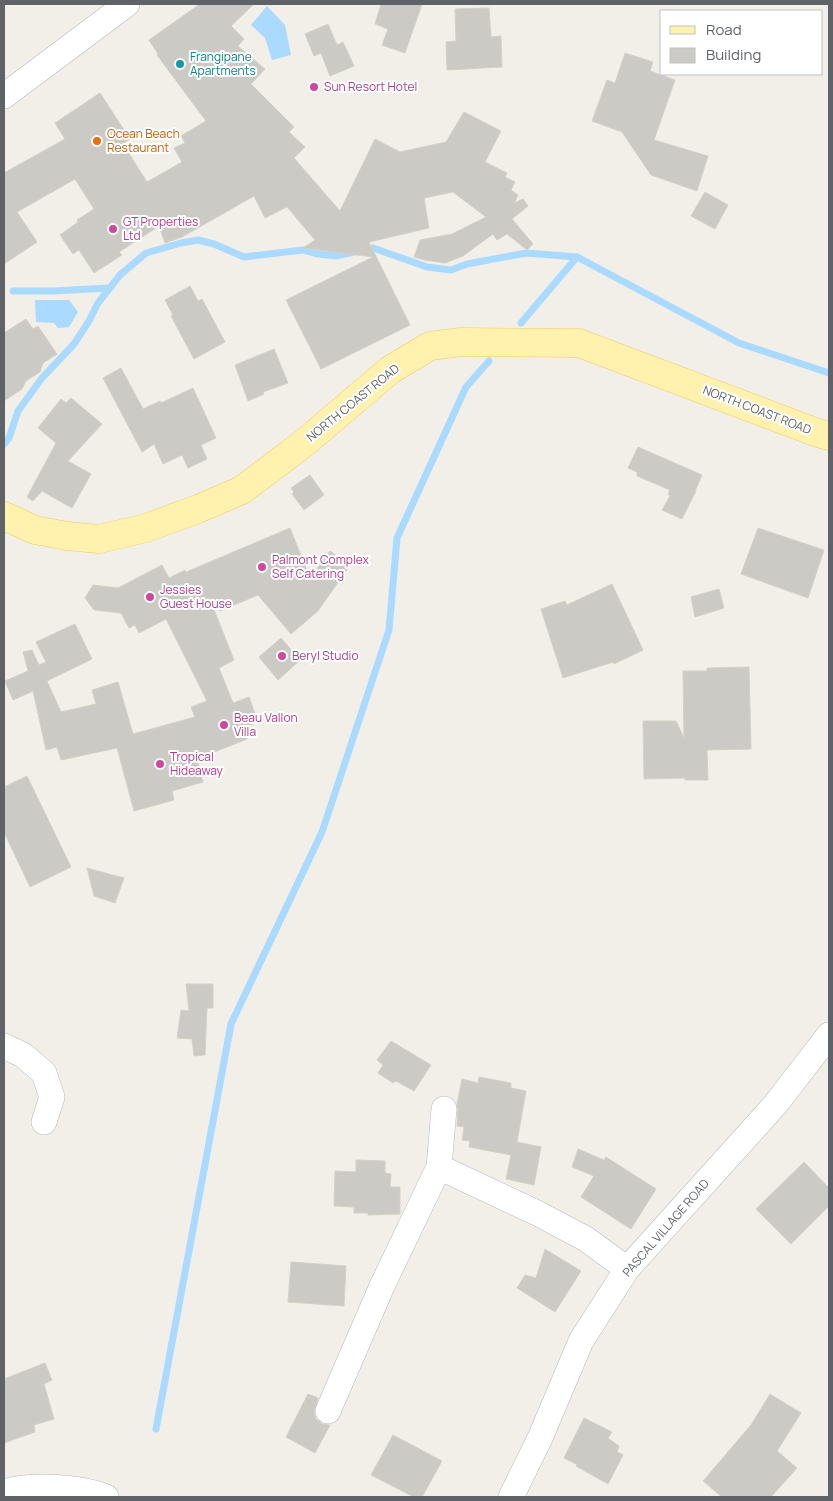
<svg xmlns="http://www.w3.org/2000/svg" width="833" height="1501" viewBox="0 0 833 1501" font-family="Manrope,sans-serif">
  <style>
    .water { fill: #aadaff }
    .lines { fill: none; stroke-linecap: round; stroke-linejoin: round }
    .stream { stroke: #aadaff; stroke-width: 7 }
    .building { fill: #cccac5; stroke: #d6d1c6 }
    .street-casing { stroke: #b5b8bc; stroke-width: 26 }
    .primary-casing { stroke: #f2c960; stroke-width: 29 }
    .street { stroke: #fff; stroke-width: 25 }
    .primary { stroke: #fff2af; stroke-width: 28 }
    .culture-dot { fill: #0f9aa8; stroke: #fff; stroke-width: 2 }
    .hotel-dot { fill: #d1479c; stroke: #fff; stroke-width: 2 }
    .food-dot { fill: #e8710a; stroke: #fff; stroke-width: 2 }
    .labels { text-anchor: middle; stroke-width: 4; stroke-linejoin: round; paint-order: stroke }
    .culture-label { font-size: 12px; fill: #0d838f; stroke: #fff; text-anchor: start }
    .hotel-label { font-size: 12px; fill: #b23c85; stroke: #fff; text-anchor: start }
    .food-label { font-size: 12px; fill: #c56008; stroke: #fff; text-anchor: start }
    .street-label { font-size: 12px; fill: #5f6368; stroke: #fff }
  </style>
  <rect width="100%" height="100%" fill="#f1efe8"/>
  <!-- water -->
  <g class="water">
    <path d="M267 6 285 25 291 55 272 60 265 38 251 25Z"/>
    <path d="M35 300H69L78 312 69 327 58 328 54 323 36 322Z"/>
  </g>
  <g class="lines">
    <!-- stream -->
    <g class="stream">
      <path d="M13 291H53L109 288"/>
      <path d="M521 323 577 257"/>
      <path d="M4 444 9 438 18 411 42 378 74 344 89 321 98 303 120 275 146 253 181 243 198 240 214 244 244 257 303 250 318 254 336 256 373 248 427 267 451 270 467 264 526 253 577 257 739 343 829 373"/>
      <path d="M156 1429 231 1024 322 832 389 630 397 538 466 387 489 361"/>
    </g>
  </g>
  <!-- building -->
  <g class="building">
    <path d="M200 4H254L231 26 244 39 238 46 265 69 251 84 294 127 289 132 305 147 294 158 340 211 375 139 400 152 446 142 464 112 501 131 485 162 507 173 505 177 515 182 511 190 518 195 514 203 523 199 528 206 512 219 533 244 527 250 507 234 497 240 493 234 463 256 445 263 425 260 414 257 420 240 452 234 486 217 453 192 424 198 429 228 369 242 410 325 321 369 286 300 373 257 303 248 315 240 287 207 265 218 254 196 182 237 165 243 159 226 119 252 122 255 94 273 79 250 73 254 60 235 78 222 77 220 94 209 75 179 17 212 37 242 4 264V173L65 139 55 123 100 93 130 139 123 144 147 182 182 162 174 148 185 143 181 136 206 121 157 55 158 54 149 40Z"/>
    <path d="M381 4H422L405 53 382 45 388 29 375 24Z"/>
    <path d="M489 8 491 37 501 36 502 67 447 70 446 42 456 41 455 9Z"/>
    <path d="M328 24 337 45 343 42 354 66 330 76 321 53 314 56 305 34Z"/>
    <path d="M625 53 653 62 650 71 675 80 654 140 708 156 697 191 651 175 622 132 592 121 607 80 615 83Z"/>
    <path d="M705 192 728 205 715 229 691 216Z"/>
    <path d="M190 286 198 301 202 299 225 342 194 359 171 316 173 315 165 300Z"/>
    <path d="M26 319 33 329 38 326 57 354 43 363 40 372 26 381 22 389 4 401V333Z"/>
    <path d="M274 349 288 383 263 392 264 394 248 401 235 365Z"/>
    <path d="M121 368 143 409 160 401 161 403 193 388 216 438 201 445 207 459 188 468 182 455 163 464 154 444 142 452 103 378Z"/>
    <path d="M71 398 102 424 68 461 91 474 72 508 42 491 33 501 27 497 56 443 38 428 61 399 66 403Z"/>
    <path d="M638 447 702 475 695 491H696L682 519 662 510 670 496 668 494 670 490 637 476V472L628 468Z"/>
    <path d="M310 475 324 495 304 510 292 494 294 492 291 488Z"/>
    <path d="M290 528 310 578 330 551 350 565 318 611 291 634 258 595 220 611 209 597 234 660 219 668 233 703 249 697 258 722 243 728 247 739 197 759 203 782 172 791 174 800 134 811 117 748 61 760 57 747 46 750 33 691 13 700 5 681 28 671 23 652 32 650 39 665 46 662 36 642 75 624 92 659 47 681 61 712 96 704 92 690 118 682 133 734 195 717 191 707 207 701 166 619 139 633 135 625 129 628 121 613 94 610 85 598 93 585 118 588 162 565 169 578 185 570 186 572Z"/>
    <path d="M758 528 824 550 808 598 741 574Z"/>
    <path d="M612 584 643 650 614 664 613 662 563 678 541 609 565 601 567 605Z"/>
    <path d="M719 589 724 608 695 617 691 597Z"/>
    <path d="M281 638 300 660 278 680 259 657Z"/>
    <path d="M749 667 751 749 707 750 708 780H685V778L644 779 643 721H676L684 738 683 671H707V668Z"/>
    <path d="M27 776 71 867 30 887 4 832V787Z"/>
    <path d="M87 868 124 878 115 903 94 896Z"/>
    <path d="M186 984H213V1008H207L205 1055 194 1056 192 1039 177 1038 181 1010 189 1011Z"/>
    <path d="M391 1041 431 1065 414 1091 396 1081 393 1083 378 1073 383 1065 377 1060Z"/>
    <path d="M479 1077 511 1083V1088L526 1091 517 1142 541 1147 534 1185 506 1179 511 1155 469 1147 470 1141 462 1140 464 1127 457 1126 458 1110 457 1104 462 1079 478 1083Z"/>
    <path d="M578 1149 604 1160 606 1157 656 1189 631 1229 581 1197 594 1176 572 1167Z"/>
    <path d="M356 1160 385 1161V1173L391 1174 390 1187H400V1214L368 1215V1213H354V1207L334 1206 335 1171 356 1172Z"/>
    <path d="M804 1162 829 1188V1206L791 1244 756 1209Z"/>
    <path d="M545 1249 581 1271 555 1312 517 1288 525 1275 536 1278Z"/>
    <path d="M291 1262 346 1266 344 1306 288 1302Z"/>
    <path d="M45 1363 52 1380 44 1384 54 1419 34 1425 35 1432 4 1443V1379Z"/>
    <path d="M308 1394 318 1398 314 1412 316 1419 322 1424 330 1425 315 1453 286 1437Z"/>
    <path d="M770 1394 801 1413 777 1451 797 1468 771 1497H722L703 1481 751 1425Z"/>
    <path d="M584 1418 612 1432 608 1438 619 1446 617 1452 623 1455 608 1484 576 1466 578 1465 564 1458Z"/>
    <path d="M393 1435 442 1461 422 1497H414L371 1475Z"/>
  </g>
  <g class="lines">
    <defs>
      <g id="street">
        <path d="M4 96 127 4"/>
        <path d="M4 1046 23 1055 44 1073 52 1097 44 1122"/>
        <path d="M439 1167 539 1214 586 1239 627 1269"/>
        <path d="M328 1411 382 1286 439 1167 444 1109"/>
        <path d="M4 1492C31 1484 80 1486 106 1497"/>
        <path d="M511 1497 540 1438 581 1341 627 1269 775 1105 829 1035"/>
      </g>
      <path id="primary" d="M4 516 35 530 67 536 99 539 146 528 198 509 242 490 303 444 390 370 430 346 461 342 579 343 815 432 829 436"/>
    </defs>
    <!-- street casing -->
    <use href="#street" class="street-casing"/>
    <!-- primary casing -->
    <use href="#primary" class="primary-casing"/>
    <!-- street -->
    <use href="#street" class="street"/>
    <!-- primary -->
    <use href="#primary" class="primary"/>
  </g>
  <!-- markers -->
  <circle class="culture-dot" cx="180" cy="64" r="5"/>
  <g class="hotel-dot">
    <circle cx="314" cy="87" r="5"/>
    <circle cx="113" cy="229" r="5"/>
    <circle cx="262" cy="567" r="5"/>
    <circle cx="150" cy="597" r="5"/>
    <circle cx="282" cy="656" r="5"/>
    <circle cx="224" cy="725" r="5"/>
    <circle cx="160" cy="764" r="5"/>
  </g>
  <circle class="food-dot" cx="97" cy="141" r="5"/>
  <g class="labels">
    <!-- culture labels -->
    <g class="culture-label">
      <text x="190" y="61">Frangipane<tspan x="190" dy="14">Apartments</tspan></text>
    </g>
    <!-- hotel labels -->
    <g class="hotel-label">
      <text x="324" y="91">Sun Resort Hotel</text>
      <text x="123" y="226">GT Properties<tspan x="123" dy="14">Ltd</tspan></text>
      <text x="272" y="564">Palmont Complex<tspan x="272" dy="14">Self Catering</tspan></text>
      <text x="160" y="594">Jessies<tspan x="160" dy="14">Guest House</tspan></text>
      <text x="292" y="660">Beryl Studio</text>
      <text x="234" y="722">Beau Vallon<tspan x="234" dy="14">Villa</tspan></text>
      <text x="170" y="761">Tropical<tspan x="170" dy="14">Hideaway</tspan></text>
    </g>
    <!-- food labels -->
    <g class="food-label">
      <text x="107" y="138">Ocean Beach<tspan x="107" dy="14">Restaurant</tspan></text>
    </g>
    <!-- street labels -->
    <g class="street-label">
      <text transform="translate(353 403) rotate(-39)" y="4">NORTH COAST ROAD</text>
      <text transform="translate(757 410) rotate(21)" y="4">NORTH COAST ROAD</text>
      <text transform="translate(666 1228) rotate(-49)" y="4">PASCAL VILLAGE ROAD</text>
    </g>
  </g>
  <!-- border -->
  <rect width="833" height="1501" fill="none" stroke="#5f6368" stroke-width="10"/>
  <!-- legend -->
  <rect x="660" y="10" width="162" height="65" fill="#ffffff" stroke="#bfc1c3"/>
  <rect x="670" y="26" width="25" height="8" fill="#fff2af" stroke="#bfc1c3"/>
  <text x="706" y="35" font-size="15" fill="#5f6368">Road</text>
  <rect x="670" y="48" width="25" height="15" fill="#cccac5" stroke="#bfc1c3"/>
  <text x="706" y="60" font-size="15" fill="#5f6368">Building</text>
</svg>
